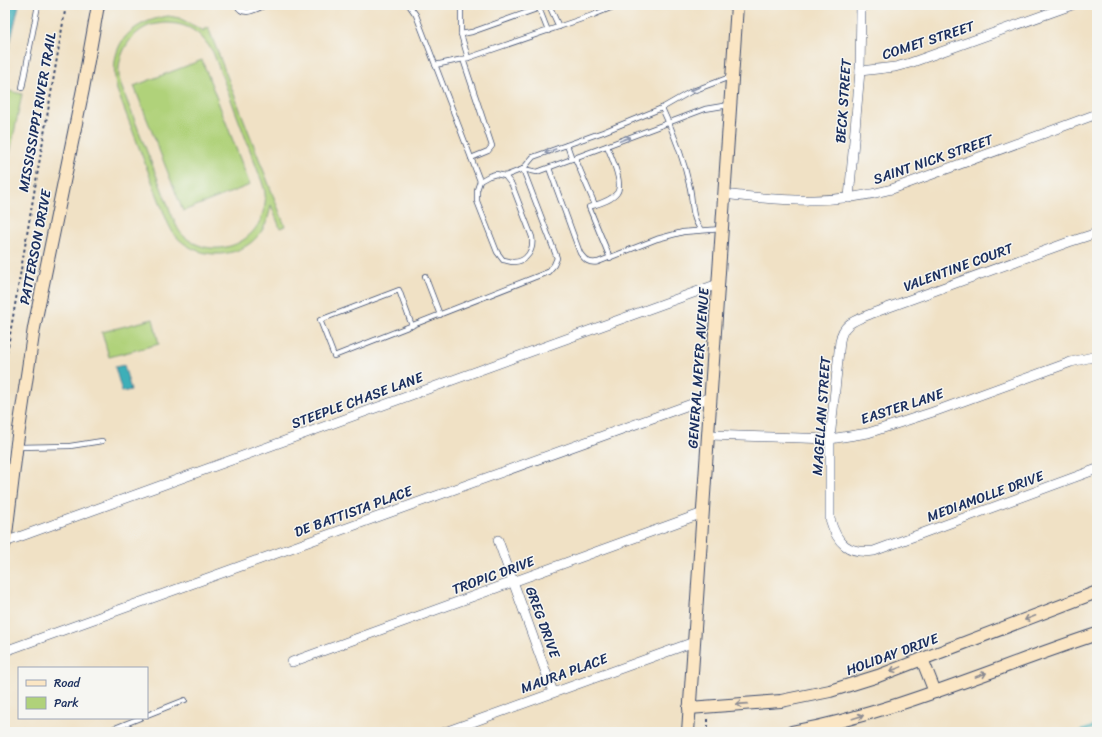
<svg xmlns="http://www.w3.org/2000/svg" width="1102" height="737" viewBox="0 0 1102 737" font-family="Sriracha,sans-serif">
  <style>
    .green { fill: #b0d27a; stroke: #66806c; fill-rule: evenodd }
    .water { fill: #3eafb8; stroke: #2c6f8b }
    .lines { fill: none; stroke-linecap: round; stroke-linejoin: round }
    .stream { stroke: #3eafb8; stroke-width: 3 }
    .lane-casing { stroke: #3b4a6d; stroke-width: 6 }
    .street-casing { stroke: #3b4a6d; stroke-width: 10 }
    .secondary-casing { stroke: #3b4a6d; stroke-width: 14 }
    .path { stroke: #3b4a6d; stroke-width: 2; stroke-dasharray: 3 3; stroke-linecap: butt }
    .lane { stroke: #fff; stroke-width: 4.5 }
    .street { stroke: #fff; stroke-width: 9 }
    .secondary { stroke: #fbe6c4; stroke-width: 12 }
    .oneway { stroke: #8d97ae }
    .oneway2 { stroke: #8b8a91 }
    .labels { text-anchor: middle; stroke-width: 3; stroke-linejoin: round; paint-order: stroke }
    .street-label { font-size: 14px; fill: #1b2f5e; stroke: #f6f6f2 }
  </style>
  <rect width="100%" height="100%" fill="#f6f6f2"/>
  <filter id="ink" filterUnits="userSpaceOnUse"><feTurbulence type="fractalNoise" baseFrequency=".025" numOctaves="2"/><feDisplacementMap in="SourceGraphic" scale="8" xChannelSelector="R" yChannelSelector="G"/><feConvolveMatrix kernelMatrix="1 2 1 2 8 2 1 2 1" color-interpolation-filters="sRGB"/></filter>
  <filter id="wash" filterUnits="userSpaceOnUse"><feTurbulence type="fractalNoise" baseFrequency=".012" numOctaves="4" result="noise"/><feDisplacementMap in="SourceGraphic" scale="16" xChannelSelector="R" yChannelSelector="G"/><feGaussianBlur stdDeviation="0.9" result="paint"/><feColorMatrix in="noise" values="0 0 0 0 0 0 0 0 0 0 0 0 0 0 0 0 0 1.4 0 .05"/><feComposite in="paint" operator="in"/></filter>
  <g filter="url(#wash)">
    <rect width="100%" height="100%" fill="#f0e1c5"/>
    <!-- green -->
    <g class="green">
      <path d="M168 16 179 18 204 31V29L208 27 285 226 280 228 271 205C269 217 265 229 256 238 234 261 194 259 174 234 171 230 169 225 167 221L117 90C107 48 126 23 168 16ZM164 23C189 23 200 32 213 52L262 182C263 186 265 190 265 194 266 200 265 207 263 212 254 249 205 261 180 232 177 228 175 222 173 218L122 88C121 84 119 80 119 76 117 54 131 32 151 25 155 24 160 24 164 23Z"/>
      <path d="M202 60 250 185 183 211 134 86Z"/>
      <path d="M5 90 22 94 5 178Z"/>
      <path d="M153 319 159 344 109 357 102 332Z"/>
    </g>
    <!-- water -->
    <g class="water">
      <path d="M5 5H19L5 65Z"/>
      <path d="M124 365 131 390 122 392 115 367Z"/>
    </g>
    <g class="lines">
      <!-- stream -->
      <path class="stream" d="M1080 732 1097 726"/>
    </g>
  </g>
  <g filter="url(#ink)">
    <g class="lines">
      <defs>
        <g id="lane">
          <path d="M237 5C243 18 256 9 266 5"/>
          <path d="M409 5 416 15 480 181"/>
          <path d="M461 5V34L468 58"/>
          <path d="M549 5 559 27"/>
          <path d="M539 8 548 31"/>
          <path d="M461 34 472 32 548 5"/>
          <path d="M463 59 492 146 488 151 471 158"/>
          <path d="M435 65 468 58 593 15 618 5"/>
          <path d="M22 88 38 5"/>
          <path d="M662 108C674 133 684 161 690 188 693 203 691 217 701 230"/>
          <path d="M567 145 572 159"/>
          <path d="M607 146C611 156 624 184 617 193 611 201 598 204 589 207L610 258"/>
          <path d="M575 158 595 205"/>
          <path d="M549 168 580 253C585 260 589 264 598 262L657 239 683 232 722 229"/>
          <path d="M523 169 537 172 705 109 729 105"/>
          <path d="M496 174 505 176 512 185 532 237C534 250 527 262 513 262 510 262 506 260 503 260L497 252 477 201V190L480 181 489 176Z"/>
          <path d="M505 176 523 169 533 157 603 132 662 108 690 92 730 77"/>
          <path d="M425 276 440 315"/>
          <path d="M412 326 399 290 320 320 334 356 548 272 554 265 557 258 523 169"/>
          <path d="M17 447 70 446 102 441"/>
          <path d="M147 715 185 700"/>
          <path d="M105 732 140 718"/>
        </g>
        <g id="street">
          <path d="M860 71 895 67 910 63 1072 5"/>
          <path d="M724 194C782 201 835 205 892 189L1097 114"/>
          <path d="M849 198 860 71 861 5"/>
          <path d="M1097 233 1069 242 873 313C857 320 843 322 840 341L830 439V519C837 544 848 554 874 551L1097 469"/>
          <path d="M709 435 830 439 868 433 933 412 1071 362 1097 356"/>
          <path d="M498 540 553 692"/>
          <path d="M5 542 718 284"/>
          <path d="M5 651 711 397"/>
          <path d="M292 662 703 513"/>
          <path d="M445 732 694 642"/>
        </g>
        <g id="secondary">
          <path d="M5 543 17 443 34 328 83 89 98 5"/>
          <path d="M922 659 935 692"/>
          <path d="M689 708 781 701 830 691 878 676 1097 592"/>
          <path d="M688 732 737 5"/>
          <path d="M792 732C898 712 996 667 1097 634"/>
        </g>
      </defs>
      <!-- lane casing -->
      <use href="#lane" class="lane-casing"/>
      <!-- street casing -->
      <use href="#street" class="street-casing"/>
      <!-- secondary casing -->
      <use href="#secondary" class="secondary-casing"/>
      <!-- path -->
      <g class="path">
        <path d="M5 364 66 5"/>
        <path d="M708 728V716"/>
      </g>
      <!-- lane -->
      <use href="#lane" class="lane"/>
      <!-- street -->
      <use href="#street" class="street"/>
      <!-- secondary -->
      <use href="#secondary" class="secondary"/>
    </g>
    <!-- one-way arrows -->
    <defs><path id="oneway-shaft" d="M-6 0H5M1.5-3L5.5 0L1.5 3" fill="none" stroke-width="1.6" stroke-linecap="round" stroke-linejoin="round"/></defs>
    <g class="oneway">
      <use href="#oneway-shaft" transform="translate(695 89) rotate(156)"/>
      <use href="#oneway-shaft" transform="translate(625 139) rotate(-21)"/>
      <use href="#oneway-shaft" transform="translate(550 151) rotate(160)"/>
    </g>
    <g class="oneway2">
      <use href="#oneway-shaft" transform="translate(1030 618) rotate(159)"/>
      <use href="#oneway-shaft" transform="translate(896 669) rotate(159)"/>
      <use href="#oneway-shaft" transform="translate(981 675) rotate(-20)"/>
      <use href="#oneway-shaft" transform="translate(742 704) rotate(176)"/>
      <use href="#oneway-shaft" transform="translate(858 717) rotate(-17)"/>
    </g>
  </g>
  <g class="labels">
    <!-- street labels -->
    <g class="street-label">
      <text transform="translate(928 40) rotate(-18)" y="5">COMET STREET</text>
      <text transform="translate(843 101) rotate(-86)" y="5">BECK STREET</text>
      <text transform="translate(37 112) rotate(-80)" y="5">MISSISSIPPI RIVER TRAIL</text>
      <text transform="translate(933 159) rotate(-19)" y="5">SAINT NICK STREET</text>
      <text transform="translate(35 247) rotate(-79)" y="5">PATTERSON DRIVE</text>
      <text transform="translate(958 267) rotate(-20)" y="5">VALENTINE COURT</text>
      <text transform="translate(698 368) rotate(-86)" y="5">GENERAL MEYER AVENUE</text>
      <text transform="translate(357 400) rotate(-20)" y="5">STEEPLE CHASE LANE</text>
      <text transform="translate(902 406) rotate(-18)" y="5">EASTER LANE</text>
      <text transform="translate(821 416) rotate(-86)" y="5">MAGELLAN STREET</text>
      <text transform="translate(985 496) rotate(-20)" y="5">MEDIAMOLLE DRIVE</text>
      <text transform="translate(353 511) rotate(-20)" y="5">DE BATTISTA PLACE</text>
      <text transform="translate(493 575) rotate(-20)" y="5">TROPIC DRIVE</text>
      <text transform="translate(543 622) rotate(70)" y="5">GREG DRIVE</text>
      <text transform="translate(892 654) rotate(-20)" y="5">HOLIDAY DRIVE</text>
      <text transform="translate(564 673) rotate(-20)" y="5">MAURA PLACE</text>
    </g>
  </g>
  <!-- margin -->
  <rect width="1102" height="737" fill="none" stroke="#f6f6f2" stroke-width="20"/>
  <!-- legend -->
  <rect x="18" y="667" width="130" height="52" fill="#f6f6f2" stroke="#9ea6b7"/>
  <rect x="26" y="680" width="20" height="6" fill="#fbe6c4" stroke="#9ea6b7"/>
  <text x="54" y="687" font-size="12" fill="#1b2f5e">Road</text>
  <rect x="26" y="697" width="20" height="12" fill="#b0d27a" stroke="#9ea6b7"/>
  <text x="54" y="707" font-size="12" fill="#1b2f5e">Park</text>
</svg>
